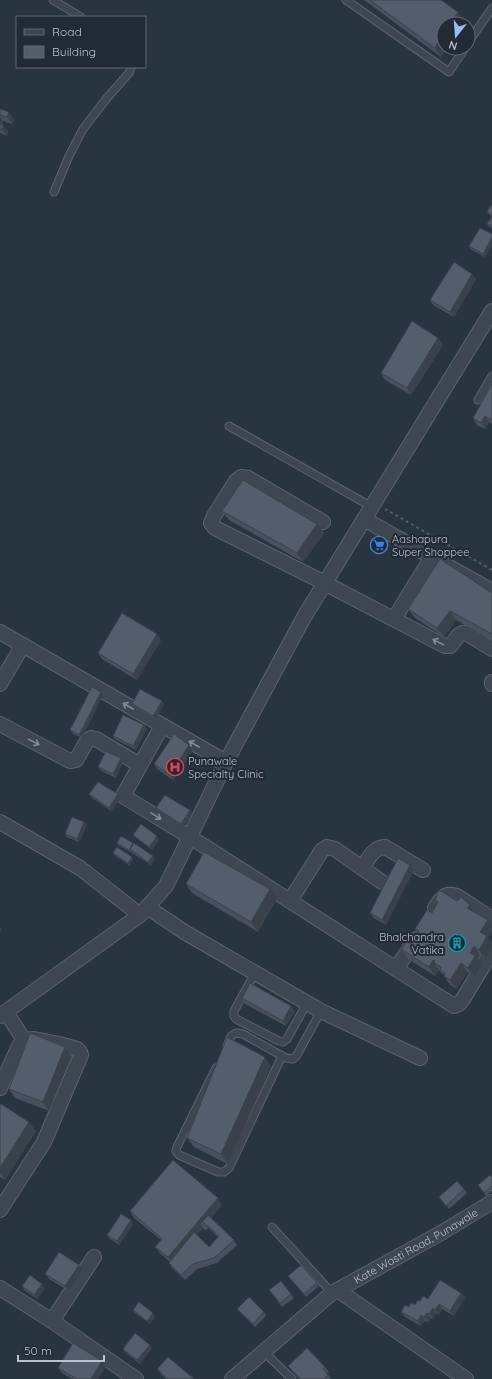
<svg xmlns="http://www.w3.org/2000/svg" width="492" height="1379" viewBox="0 0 492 1379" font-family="Quicksand,sans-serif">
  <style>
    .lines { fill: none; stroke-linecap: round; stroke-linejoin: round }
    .lane-casing { stroke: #5b636e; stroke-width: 9 }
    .street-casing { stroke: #5b636e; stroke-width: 16 }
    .path { stroke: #4b5e60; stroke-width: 2; stroke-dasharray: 3 3; stroke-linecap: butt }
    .lane { stroke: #3d4651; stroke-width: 7 }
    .street { stroke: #3d4651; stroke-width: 14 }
    .wall { fill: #47505c; fill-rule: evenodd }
    .shaded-wall { fill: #3a414b }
    .building { fill: #535d6b; stroke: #3a414b }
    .oneway { stroke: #828a94 }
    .labels { text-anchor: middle; stroke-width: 4; stroke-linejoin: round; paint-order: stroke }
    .poi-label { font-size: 11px; fill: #bac1cb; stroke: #222a36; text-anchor: start }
    .street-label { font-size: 11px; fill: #bac1cb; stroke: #222a36 }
  </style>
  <rect width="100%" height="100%" fill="#293441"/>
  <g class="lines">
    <defs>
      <g id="lane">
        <path d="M53 0 81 17"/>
        <path d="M346 0 449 72 465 48"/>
        <path d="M468 43 492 8"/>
        <path d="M54 192 69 156 83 129 107 98 129 73 131 67"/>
        <path d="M478 400 492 376"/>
        <path d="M229 426 372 507"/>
        <path d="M255 973 234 1011V1016L236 1019 279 1041 283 1042 287 1039 307 1003"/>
        <path d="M227 1046 231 1036 236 1033 243 1034 286 1058 293 1059 297 1055 321 1011"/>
        <path d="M216 1068 177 1147 176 1151 179 1155 218 1172H224L229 1168 282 1056"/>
        <path d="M272 1227 332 1293"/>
        <path d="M263 1351 292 1379"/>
      </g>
      <g id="street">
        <path d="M364 519 492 591"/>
        <path d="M323 522 248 478 241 477 236 481 214 516 211 523 215 528 311 576 445 646H450C456 641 458 631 466 633L492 649"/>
        <path d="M394 619 432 557"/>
        <path d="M0 632 226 762"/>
        <path d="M492 682V684"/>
        <path d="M0 684 23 645"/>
        <path d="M0 724 70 761 76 760 87 741 91 738 96 739 140 765"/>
        <path d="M162 726 123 796 190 837 454 1006 459 1004 463 999 492 951"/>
        <path d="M0 822 80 868 140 915"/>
        <path d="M362 868C368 860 373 847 385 847L423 870"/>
        <path d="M290 901 322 850 327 847 335 849 382 882"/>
        <path d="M147 907 186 933 321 1011 420 1058"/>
        <path d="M435 908C442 898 444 892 457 896L492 919"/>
        <path d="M396 969 416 939"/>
        <path d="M0 1016 140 915 166 886 226 762 304 617 492 311"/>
        <path d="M0 1088 19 1046 24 1040 6 1012"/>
        <path d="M0 1210 44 1142 81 1055 80 1052 77 1049 59 1044 34 1039 24 1040"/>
        <path d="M0 1288 52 1321 136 1379"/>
        <path d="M339 1291 466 1379"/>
        <path d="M52 1321 94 1257"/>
        <path id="s1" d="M232 1379 332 1293 441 1233 492 1202"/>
      </g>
    </defs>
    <!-- lane casing -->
    <use href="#lane" class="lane-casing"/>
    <!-- street casing -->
    <use href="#street" class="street-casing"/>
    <!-- path -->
    <path class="path" d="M385 509 492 570"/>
    <!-- lane -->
    <use href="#lane" class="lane"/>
    <!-- street -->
    <use href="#street" class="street"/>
  </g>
  <!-- wall -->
  <g class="wall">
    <path d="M364 0H441L458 12 464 21 444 48H447L441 57Z"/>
    <path d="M0 109 14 119 12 124 3 121 2 124 3 125 8 132 7 136 0 133Z"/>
    <path d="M492 206V228L490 227 487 224 492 217 487 212Z"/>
    <path d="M492 234V245L485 257 472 250 469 246Z"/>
    <path d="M476 279 454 317 433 305 430 300Z"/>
    <path d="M443 345 411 395 385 380 381 373Z"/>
    <path d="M492 384V424L489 422 485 429 477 425 473 418Z"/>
    <path d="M222 511 317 524 324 533 303 562 229 520Z"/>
    <path d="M492 593V640L456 620 444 637 415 618 408 609Z"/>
    <path d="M161 640 137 680 102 659 98 653Z"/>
    <path d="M101 692 103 695 82 738 73 734 70 730Z"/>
    <path d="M132 704H164L156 719 134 707Z"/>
    <path d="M144 725 147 729 136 750 115 739 113 736Z"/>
    <path d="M189 745 193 750 173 780 157 769 154 764Z"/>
    <path d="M121 758 123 761 116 778 100 770 98 767Z"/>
    <path d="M89 794 121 798 111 811 91 797Z"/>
    <path d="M156 808 190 810 192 814 184 827 159 811Z"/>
    <path d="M87 825 79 842 67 837 65 834Z"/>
    <path d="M133 835 159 839 152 850 136 838Z"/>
    <path d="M117 843 153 856 155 859 151 865 132 853 131 851 130 852 118 845Z"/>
    <path d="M113 853 133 859 129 865 114 855Z"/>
    <path d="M414 870 386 925 374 918 370 913Z"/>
    <path d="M186 884 270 889 277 898 258 932 192 893Z"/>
    <path d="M436 896 470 905 476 913 488 920 492 926V932L488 938 492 943V948L486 959 480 955 478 959 482 965 474 977 467 972 457 989 450 985 443 974 441 973 439 970 435 976 408 959 401 949 411 944 418 934 415 929 432 913 437 903 435 900 437 897Z"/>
    <path d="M242 998 295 1011 286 1026 245 1004Z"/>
    <path d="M65 1047 71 1056 49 1111 15 1098 9 1089Z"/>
    <path d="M271 1066 228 1164 194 1147 187 1138Z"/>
    <path d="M0 1105 36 1131 5 1180 0 1177Z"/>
    <path d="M492 1177V1191L486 1196 478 1185Z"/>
    <path d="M464 1189 467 1193 449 1209 439 1197Z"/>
    <path d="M222 1205 211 1218 234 1240 237 1245 217 1263 197 1269 185 1280 172 1268 169 1263 170 1262 160 1253 155 1247 161 1240 134 1218 130 1211ZM203 1228 205 1231 208 1228 218 1237 209 1247 197 1235Z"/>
    <path d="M133 1224 119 1245 109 1238 107 1235Z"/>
    <path d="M82 1270 69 1291 49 1279 45 1274Z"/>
    <path d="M288 1276 317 1283 319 1286 306 1297Z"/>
    <path d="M22 1286 45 1288 37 1299 24 1290Z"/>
    <path d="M272 1293 291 1294 294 1298 282 1307Z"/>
    <path d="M461 1293 465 1298 454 1316 442 1309 439 1315 436 1313 433 1319 430 1318 428 1322 425 1321 421 1326 405 1317 401 1312 409 1307 415 1305 420 1301Z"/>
    <path d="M237 1309 264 1312 266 1316 255 1327Z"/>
    <path d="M133 1310 155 1317 150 1324 135 1313Z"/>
    <path d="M150 1345 152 1348 140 1364 125 1352 123 1349Z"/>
    <path d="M102 1361 106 1366 98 1379H72L62 1373 58 1368Z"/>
    <path d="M288 1366 325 1367 329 1372 327 1373 331 1379H299L292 1371Z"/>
    <path d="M157 1369 194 1379H166L161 1374Z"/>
  </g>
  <!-- shaded-wall -->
  <g class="shaded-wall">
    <path d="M458 12 464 21 462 24H450Z"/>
    <path d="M444 33V48H447L441 57 435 48Z"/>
    <path d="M9 112 14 119 12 124 7 117Z"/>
    <path d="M0 116 3 121 0 129Z"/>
    <path d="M3 125 8 132 7 136 2 129Z"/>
    <path d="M492 237V245L485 257 483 254Z"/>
    <path d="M472 274 476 279 454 317 450 312Z"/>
    <path d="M438 338 443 345 411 395 407 388Z"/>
    <path d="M485 416 489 422 485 429 481 423Z"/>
    <path d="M317 524 324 533 303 562 297 553Z"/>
    <path d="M450 611 456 620 444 637 437 628Z"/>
    <path d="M157 634 161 640 137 680 133 674Z"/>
    <path d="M101 692 103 695 82 738 79 735Z"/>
    <path d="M162 701 164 704 156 719 153 716Z"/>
    <path d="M144 725 147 729 136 750 133 746Z"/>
    <path d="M189 745 193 750 173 780 170 775Z"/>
    <path d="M121 758 123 761 116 778 113 774Z"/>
    <path d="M118 794 121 798 111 811 109 808Z"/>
    <path d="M190 810 192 814 184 827 181 824Z"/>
    <path d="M84 822 87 825 79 842 77 839Z"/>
    <path d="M157 836 159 839 152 850 149 847Z"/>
    <path d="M153 856 155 859 151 865 148 862Z"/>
    <path d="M132 857 133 859 129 865 128 863Z"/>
    <path d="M410 865 414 870 386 925 382 920Z"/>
    <path d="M270 889 277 898 258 932 251 922Z"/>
    <path d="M470 905 476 914 467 908Z"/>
    <path d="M488 920 492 926V932L488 938 492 943V948L486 959 479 950 480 932Z"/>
    <path d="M0 927 2 930 0 934Z"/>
    <path d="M474 946 480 955 478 959 482 965 474 977 468 968 470 953Z"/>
    <path d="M433 960 436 965 434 963 439 970 435 976 429 967Z"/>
    <path d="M461 963 467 972 457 989 450 980Z"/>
    <path d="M291 1006 295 1011 286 1026 283 1021Z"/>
    <path d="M65 1047 71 1056 49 1111 43 1102Z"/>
    <path d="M265 1057 271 1066 228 1164 221 1154Z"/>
    <path d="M29 1122 36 1131 5 1180 0 1173V1168Z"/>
    <path d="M218 1198 222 1205 206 1224 204 1223 200 1225 203 1228 172 1264 168 1257Z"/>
    <path d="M131 1220 133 1224 119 1245 117 1241Z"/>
    <path d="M79 1265 82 1270 69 1291 65 1286Z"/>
    <path d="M42 1284 45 1288 37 1299 34 1295Z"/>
    <path d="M461 1293 465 1298 454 1316 450 1311Z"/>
    <path d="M439 1304 442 1309 439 1315 435 1310Z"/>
    <path d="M433 1308 436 1313 433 1319 429 1314Z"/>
    <path d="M153 1313 155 1317 150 1324 147 1321Z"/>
    <path d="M427 1313 430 1318 428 1322 424 1317Z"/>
    <path d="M421 1315 425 1321 421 1326 418 1321Z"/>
    <path d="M150 1345 152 1348 140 1364 137 1360Z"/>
    <path d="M102 1361 106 1366 98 1379H91Z"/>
  </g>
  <!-- building -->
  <g class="building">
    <path d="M370 0H441L458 12 450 24H444V33L435 48Z"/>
    <path d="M0 109 9 112 7 117 0 115Z"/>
    <path d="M0 124 3 125 2 129H0Z"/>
    <path d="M491 205 492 206V216L487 212Z"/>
    <path d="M492 217V226L487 224Z"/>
    <path d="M480 228 492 234V237L483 254 469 246Z"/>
    <path d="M454 262 472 274 450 312 430 300Z"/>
    <path d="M412 321 438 338 407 388 381 373Z"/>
    <path d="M492 384V420L485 416 481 423 473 418Z"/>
    <path d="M243 480 317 524 297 553 222 511Z"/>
    <path d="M440 559 492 593V634L450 611 437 628 408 609Z"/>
    <path d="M122 613 157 634 133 674 98 653Z"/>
    <path d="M92 687 101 692 79 735 70 730Z"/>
    <path d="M140 689 162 701 153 716 132 704Z"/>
    <path d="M123 715 144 725 133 746 113 736Z"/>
    <path d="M174 734 189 745 170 775 154 764Z"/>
    <path d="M106 751 121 758 113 774 98 767Z"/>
    <path d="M98 782 118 794 109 808 89 794Z"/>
    <path d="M165 795 190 810 181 824 156 808Z"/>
    <path d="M72 817 84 822 77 839 65 834Z"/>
    <path d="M141 824 157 836 149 847 133 835Z"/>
    <path d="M121 836 133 843 129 850 117 843Z"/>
    <path d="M134 843 153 856 148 862 130 849Z"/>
    <path d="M117 847 132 857 128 863 113 853Z"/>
    <path d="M204 852 270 889 251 922 186 884Z"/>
    <path d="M398 858 410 865 382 920 370 913Z"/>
    <path d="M439 890 457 901 461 897 470 905 467 908 488 920 480 932 487 936 479 950 474 946 470 953 475 956 468 968 461 963 450 980 444 976 445 973 440 970 441 967 434 963 435 961 433 960 429 967 401 949 407 941 411 944 419 931 415 929 427 910 432 913 438 902 435 900 437 896H436Z"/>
    <path d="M250 983 291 1006 283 1021 242 998Z"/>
    <path d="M30 1033 65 1047 43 1102 9 1089Z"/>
    <path d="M227 1037 265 1057 221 1154 187 1138Z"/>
    <path d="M1 1104 29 1122 0 1168V1105Z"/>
    <path d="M173 1160 218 1198 168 1257 155 1247 162 1239 130 1211Z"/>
    <path d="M490 1175 492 1177V1186L484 1193 478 1185Z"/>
    <path d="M457 1181 464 1189 446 1206 439 1197Z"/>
    <path d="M121 1214 131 1220 117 1241 107 1235Z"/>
    <path d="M208 1215 234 1240 214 1258 193 1264 181 1275 169 1263 194 1232 209 1247 219 1236 204 1223 201 1226 200 1225Z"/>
    <path d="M59 1252 79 1265 65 1286 45 1274Z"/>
    <path d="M301 1265 317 1283 304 1294 288 1276Z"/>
    <path d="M30 1275 42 1284 34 1295 22 1286Z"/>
    <path d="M440 1280 461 1293 450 1311 439 1304 435 1310 433 1308 429 1314 427 1313 424 1317 421 1315 418 1321 401 1312 405 1305 409 1307 411 1303 415 1305 418 1300 420 1301 423 1296 428 1299Z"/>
    <path d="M281 1281 291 1294 280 1303 269 1290Z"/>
    <path d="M249 1297 264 1312 253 1324 237 1309Z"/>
    <path d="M139 1302 153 1313 147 1321 133 1310Z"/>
    <path d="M135 1333 150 1345 137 1360 123 1349Z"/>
    <path d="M73 1343 102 1361 91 1379H77L58 1368Z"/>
    <path d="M307 1348 325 1367 323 1369 328 1375 324 1379H301L288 1366Z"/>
    <path d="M168 1357 194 1379H168L157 1369Z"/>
  </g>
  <!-- one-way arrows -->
  <defs><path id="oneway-shaft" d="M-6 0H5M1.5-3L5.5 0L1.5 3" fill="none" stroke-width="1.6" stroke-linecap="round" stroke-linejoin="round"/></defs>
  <g class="oneway">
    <use href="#oneway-shaft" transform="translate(438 642) rotate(-152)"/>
    <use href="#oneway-shaft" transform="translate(128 706) rotate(-150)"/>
    <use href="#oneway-shaft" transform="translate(34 742) rotate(28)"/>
    <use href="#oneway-shaft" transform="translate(194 744) rotate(-150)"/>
    <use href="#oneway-shaft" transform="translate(156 816) rotate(31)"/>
  </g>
  <!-- icons -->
  <defs>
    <symbol id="supermarket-ring" viewBox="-11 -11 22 22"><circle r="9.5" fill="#222a36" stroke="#3f7fe0" stroke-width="1.5"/><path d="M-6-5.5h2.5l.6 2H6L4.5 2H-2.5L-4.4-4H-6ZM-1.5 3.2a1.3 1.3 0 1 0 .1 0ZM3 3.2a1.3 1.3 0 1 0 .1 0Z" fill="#3f7fe0"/></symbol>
    <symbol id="hospital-ring" viewBox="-11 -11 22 22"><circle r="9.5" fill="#222a36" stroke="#e0444e" stroke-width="1.5"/><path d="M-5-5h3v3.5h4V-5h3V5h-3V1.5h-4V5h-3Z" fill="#e0444e"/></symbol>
    <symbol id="building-ring" viewBox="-11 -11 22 22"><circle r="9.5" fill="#222a36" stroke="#0f9aa8" stroke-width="1.5"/><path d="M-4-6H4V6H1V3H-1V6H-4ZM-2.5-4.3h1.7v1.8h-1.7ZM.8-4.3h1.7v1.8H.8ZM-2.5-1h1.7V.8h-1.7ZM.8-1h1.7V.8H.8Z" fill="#0f9aa8"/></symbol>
  </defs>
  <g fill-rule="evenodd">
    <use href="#supermarket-ring" x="369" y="535" width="20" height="20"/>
    <use href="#hospital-ring" x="165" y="757" width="20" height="20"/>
    <use href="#building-ring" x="447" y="933" width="20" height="20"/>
  </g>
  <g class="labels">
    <!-- poi labels -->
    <g class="poi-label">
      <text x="392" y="543">Aashapura<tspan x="392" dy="13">Super Shoppee</tspan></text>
      <text x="188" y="765">Punawale<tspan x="188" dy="13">Specialty Clinic</tspan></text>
      <text x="444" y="941" text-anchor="end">Bhalchandra<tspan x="444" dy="13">Vatika</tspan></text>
    </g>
    <!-- street labels -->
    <g class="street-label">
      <text dy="4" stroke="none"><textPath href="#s1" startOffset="228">Kate Wasti Road, Punawale</textPath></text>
    </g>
  </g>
  <!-- legend -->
  <rect x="16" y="16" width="130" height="52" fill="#222a36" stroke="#5f6672"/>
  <rect x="24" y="29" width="20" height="6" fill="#3d4651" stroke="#5f6672"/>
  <text x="52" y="36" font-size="12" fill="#bac1cb">Road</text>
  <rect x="24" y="46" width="20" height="12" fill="#535d6b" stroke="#5f6672"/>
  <text x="52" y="56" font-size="12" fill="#bac1cb">Building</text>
  <!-- north arrow -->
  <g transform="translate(456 36) rotate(197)"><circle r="19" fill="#222a36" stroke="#5f6672"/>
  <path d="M0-3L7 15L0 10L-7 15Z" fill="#9abcef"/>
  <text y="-6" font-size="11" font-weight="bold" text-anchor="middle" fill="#bac1cb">N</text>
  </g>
  <!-- scale -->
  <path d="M18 1355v6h86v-6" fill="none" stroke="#bac1cb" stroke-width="2"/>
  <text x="24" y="1355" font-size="12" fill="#bac1cb" stroke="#222a36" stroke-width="3" paint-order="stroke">50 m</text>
</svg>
